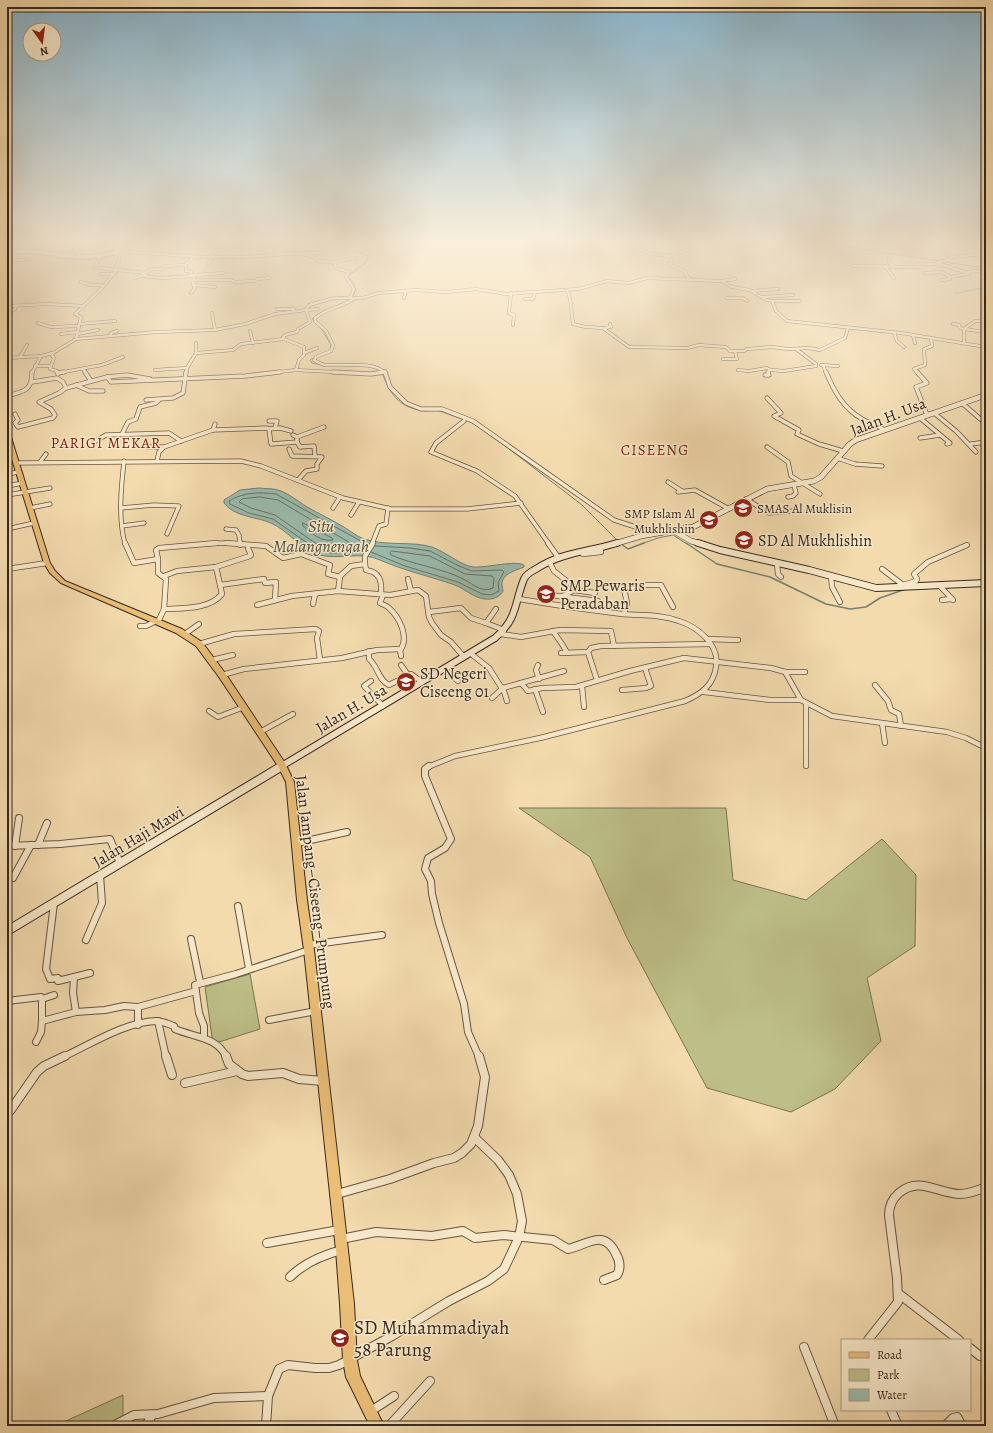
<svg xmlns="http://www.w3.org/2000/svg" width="993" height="1433" viewBox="0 0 993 1433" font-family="Alegreya,serif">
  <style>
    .green { fill: #bebf88; stroke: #7a7453 }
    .water { fill: #9bbbad; stroke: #738074 }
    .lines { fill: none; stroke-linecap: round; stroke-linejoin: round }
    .shore { stroke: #687266; stroke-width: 1 }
    .stream-far1 { stroke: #738074; stroke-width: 1 }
    .stream { stroke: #738074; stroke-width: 1.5 }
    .river { fill: #9bbbad; fill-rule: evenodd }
    .street-far4-casing { stroke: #655542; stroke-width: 3.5 }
    .street-far3-casing { stroke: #655542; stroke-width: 5 }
    .street-far2-casing { stroke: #655542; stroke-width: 6 }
    .street-far1-casing { stroke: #655542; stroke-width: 8 }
    .street-casing { stroke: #655542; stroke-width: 10 }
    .secondary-far3-casing { stroke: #36281e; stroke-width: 5 }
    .secondary-far2-casing { stroke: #36281e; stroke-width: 6 }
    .secondary-far1-casing { stroke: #36281e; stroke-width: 8 }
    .secondary-casing { stroke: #36281e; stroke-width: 10 }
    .primary-casing { stroke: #36281e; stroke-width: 2 }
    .street-far4 { stroke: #f7e8ca; stroke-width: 2.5 }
    .street-far3 { stroke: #f7e8ca; stroke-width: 3.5 }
    .street-far2 { stroke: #f7e8ca; stroke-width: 4.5 }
    .street-far1 { stroke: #f7e8ca; stroke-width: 6 }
    .street { stroke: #f7e8ca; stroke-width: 8 }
    .secondary-far3 { stroke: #f7e8ca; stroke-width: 4 }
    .secondary-far2 { stroke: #f7e8ca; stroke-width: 5 }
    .secondary-far1 { stroke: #f7e8ca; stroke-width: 6 }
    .secondary { stroke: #f7e8ca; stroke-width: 8 }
    .primary { fill: #eabe77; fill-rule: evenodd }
    .labels { text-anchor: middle; stroke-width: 3; stroke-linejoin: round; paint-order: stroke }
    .far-poi-label { font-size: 13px; fill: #36281e; stroke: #f7e8ca; text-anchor: start }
    .far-quarter-label { font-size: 15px; letter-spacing: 1px; fill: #7a1f14; stroke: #f7e8ca }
    .street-label { font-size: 16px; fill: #36281e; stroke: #f7e8ca }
    .poi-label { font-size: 16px; fill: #36281e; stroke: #f7e8ca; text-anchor: start }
    .water-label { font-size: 17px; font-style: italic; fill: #4f4d42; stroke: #f7e8ca }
    .near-poi-label { font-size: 19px; fill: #36281e; stroke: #f7e8ca; text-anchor: start }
  </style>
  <rect width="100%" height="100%" fill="#f3dbae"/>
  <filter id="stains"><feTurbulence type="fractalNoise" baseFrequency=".005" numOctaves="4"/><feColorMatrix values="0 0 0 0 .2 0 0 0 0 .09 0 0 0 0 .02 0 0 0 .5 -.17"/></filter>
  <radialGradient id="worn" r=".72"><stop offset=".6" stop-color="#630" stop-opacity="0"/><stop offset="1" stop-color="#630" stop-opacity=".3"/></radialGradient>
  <!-- green -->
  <g class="green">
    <path d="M519 808H726L733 880 806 900 882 839 916 875 915 946 867 978 881 1041 835 1089 791 1112 707 1088 627 938 590 857Z"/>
    <path d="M250 974 260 1029 213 1044 205 987Z"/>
    <path d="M123 1395V1426H55Z"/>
  </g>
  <!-- water -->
  <path class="water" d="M259 488C265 489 272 488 278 490 288 493 298 501 307 507 318 513 330 519 342 526 351 531 358 538 368 540 389 546 411 541 432 547 446 552 460 565 473 567 486 568 516 560 524 565V567C517 570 504 573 502 582 501 584 503 588 503 591 500 597 492 600 485 599 474 598 465 589 455 585 429 576 405 571 380 560 361 551 339 560 319 555 301 550 289 531 271 523 258 517 234 517 224 503V500L240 490Z"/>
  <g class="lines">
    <!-- shore -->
    <g class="shore">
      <path d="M260 497 278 500 352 544V546L332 548 318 545 275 515 251 508 239 502 242 499Z"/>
      <path d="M303 523 332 538 333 540C320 542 312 533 303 526Z"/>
      <path d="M392 551 430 556 465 574 492 576 494 578 493 588C482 593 474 585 465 580 443 568 414 565 391 555L390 553Z"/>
      <path d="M364 552 331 553 316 549 273 519 249 513 230 504 229 501C244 492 259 492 276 494L368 545"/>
      <path d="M371 552 405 566 458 582 482 594 491 595 499 591 498 582 504 572 502 570 472 571 459 566 430 551 410 548 375 546"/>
    </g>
    <!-- stream-far1 -->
    <g class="stream-far1">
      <path d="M318 241 340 244 349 250 369 256 364 264 349 275V278L353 282 356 290 352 298"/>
      <path d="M820 241 841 246 940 261"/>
      <path d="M944 262 986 268"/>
      <path d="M317 324 312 319 322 312"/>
      <path d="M321 328 331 345 330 349"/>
      <path d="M317 356 310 360 312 363 322 365"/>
      <path d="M382 373C391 396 400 409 427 411"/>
      <path d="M437 410 475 424"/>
      <path d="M499 441 582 505 617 540"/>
      <path d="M641 544 658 538 673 535 687 544"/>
    </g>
    <!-- stream -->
    <g class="stream">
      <path d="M686 543 717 564 770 577 826 604 850 609 866 607 880 598 906 589"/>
      <path d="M621 544 628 549 644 543"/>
      <path d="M980 580H986"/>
    </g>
    <!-- river -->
    <path class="river" d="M977 288H986V290H977L956 294 954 293Z"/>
    <defs>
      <g id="street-far4">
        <path d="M37 241 113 243"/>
        <path d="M187 241H220"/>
        <path d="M260 241 283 246 278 255"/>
        <path d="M277 241 295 242"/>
        <path d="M626 241 624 243 652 254 669 256"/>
        <path d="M925 241 951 257 949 260 938 262 940 264 965 272 978 271 986 275"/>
        <path d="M113 242 154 241"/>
        <path d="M18 247 29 241"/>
        <path d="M117 251 201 257H247L298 253 311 256 318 261 334 262 336 268 349 272 346 277 354 289 350 298"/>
        <path d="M303 253H321"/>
        <path d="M101 255 95 267 115 270"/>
        <path d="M52 256 69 242"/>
        <path d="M62 257 72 250"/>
        <path d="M212 257 222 241"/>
        <path d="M951 257 986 254"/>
        <path d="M76 258 84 248"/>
        <path d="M889 258V262L895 267"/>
        <path d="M9 261 30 259"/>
        <path d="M334 262 356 258"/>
        <path d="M208 264 211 261 210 257"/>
        <path d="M917 264H940"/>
        <path d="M852 266 921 267"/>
        <path d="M885 266 894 278"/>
        <path d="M117 270 147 273 135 278"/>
        <path d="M147 272 151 269H162L165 266 186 265"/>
        <path d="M925 273 942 272 950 277"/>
        <path d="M100 274H113"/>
        <path d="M194 275 224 273"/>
        <path d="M142 276 161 278 194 276"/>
        <path d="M194 280H231L234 282 255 281 257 279 270 278"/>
        <path d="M690 280 684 271 668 264 672 263 669 256 696 247 730 246 729 241"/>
        <path d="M942 280 950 279 949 277 969 274"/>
        <path d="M722 281 735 279"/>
        <path d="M81 282 91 285H104"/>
        <path d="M194 285 215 287"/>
        <path d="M567 290 570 298 573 324 586 327 603 328 629 347 687 348 699 345 726 347 730 351H744L747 349 772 347 788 349 809 348 820 350 845 338 848 328"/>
        <path d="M752 291 778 289"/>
        <path d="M191 293 195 288 193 285 194 275H191V272L186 271V264L194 257"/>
        <path d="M511 293 509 313 514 315 513 325"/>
        <path d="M763 297 793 295"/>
        <path d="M355 298C343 307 327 308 315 318V321L326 331 333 345 331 351 316 357 314 360C318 362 322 365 326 365 342 367 373 360 385 373"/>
        <path d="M404 298 406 291"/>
        <path d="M727 298H743L747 301"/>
        <path d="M525 299H533L535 292"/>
        <path d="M772 301H800"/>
        <path d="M7 306 47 304 84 306"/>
        <path d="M277 309H294"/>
        <path d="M9 313 15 309 16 306"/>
        <path d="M212 313 215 330"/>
        <path d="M38 323 51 327 78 326"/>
        <path d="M79 324 115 321"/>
        <path d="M953 324 959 325 960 328 964 329 975 321H986"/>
        <path d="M604 328 611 327 610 324"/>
        <path d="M250 331 253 343"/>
        <path d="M894 333 897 341 904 347"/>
        <path d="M61 334 77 332"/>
        <path d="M77 334 98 330"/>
        <path d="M913 335 915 343"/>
        <path d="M110 336 111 333 117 331"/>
        <path d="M76 339 157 332 215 330 245 324 275 314 306 310 309 305 334 298H363L378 293 416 290 446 292 476 289 506 294 578 289 607 281 629 283 647 278 721 281 732 287 750 290 766 300 772 301 776 311 787 321 901 333 986 347"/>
        <path d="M284 339 304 347V355L299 360 296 370"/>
        <path d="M196 343V353"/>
        <path d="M964 343V329L986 332"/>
        <path d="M51 353 54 358 50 369 57 371 58 373"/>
        <path d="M304 353 317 348"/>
        <path d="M20 357 27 345"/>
        <path d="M7 358 41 356"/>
        <path d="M723 359H737L735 351"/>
        <path d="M821 365 838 366"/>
        <path d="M823 365 826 373"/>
        <path d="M35 366H51"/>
        <path d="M83 369 86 373"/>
        <path d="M155 370 187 368"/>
        <path d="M738 370 749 371 767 368 771 370 784 371 816 366V364L796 349"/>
        <path d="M32 373 41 356 53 353 76 339 81 317 75 314 101 289 117 270H115L120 258 115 253"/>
        <path d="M58 373 102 365 123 357"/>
        <path d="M186 373 187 368 196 353 233 350 241 344 284 339 283 337 285 335 297 332 298 329 310 322 306 310 318 309"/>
        <path d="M271 373 296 370 352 373"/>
        <path d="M378 373 385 372"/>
        <path d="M768 373 770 370"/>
        <path d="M918 373 914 369 925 365 924 349 932 346 931 338"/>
      </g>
      <g id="street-far3">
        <path d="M57 372 58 374"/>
        <path d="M85 372 91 381"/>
        <path d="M333 372 371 374 385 372"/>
        <path d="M385 372 390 387 406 403 421 409H442L473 421 614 520 654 533"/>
        <path d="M826 372C834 391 843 408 862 419 869 423 878 426 885 430"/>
        <path d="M917 372 927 383 916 387 927 415"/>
        <path d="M58 373 64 372"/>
        <path d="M765 375H769L768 372"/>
        <path d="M107 377 127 375 150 379"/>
        <path d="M32 382 57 378 63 382 66 388 107 377 111 382 246 376 280 372"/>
        <path d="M76 385 89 391H103"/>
        <path d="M7 396C23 391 32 392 32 372"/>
        <path d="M767 398 781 413 774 416 799 430 797 434 819 444 843 451"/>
        <path d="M146 400 173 398 183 393 186 372"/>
        <path d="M962 403 986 424"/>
        <path d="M934 413 956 431 976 452"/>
        <path d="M15 414 18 420 15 423 18 427 53 418 55 415 51 409 39 402 59 393 66 388"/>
        <path d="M920 418 950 443 947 444"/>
        <path d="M269 421H277L275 428"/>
        <path d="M464 421 436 443 431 452 477 471 515 496 549 544"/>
        <path d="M269 429 280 428 291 431"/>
        <path d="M213 430 215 424"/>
        <path d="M122 434 128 422 136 419 140 407 156 403 159 400"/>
        <path d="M297 437 324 427"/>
        <path d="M920 438 940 435"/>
        <path d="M94 442 106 435 169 433 181 441"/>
        <path d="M297 442 300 447 314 446 315 456"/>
        <path d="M971 444 986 442"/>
        <path d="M147 447H164"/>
        <path d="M767 447 788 462 791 476 820 494"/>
        <path d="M289 449 292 456 322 457 317 464V469L306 471 298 480"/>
        <path d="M7 453 13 451"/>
        <path d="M837 458 855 464 882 466"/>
        <path d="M124 461C121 488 118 518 125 544"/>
        <path d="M157 461 159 452 164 447 213 430 267 428 269 429 271 444 297 442V437L293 435"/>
        <path d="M40 462 46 454"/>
        <path d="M17 463 241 461 261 466 343 498 391 509H467L521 503"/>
        <path d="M7 474 19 472"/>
        <path d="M668 482 682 491"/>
        <path d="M7 486 23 483"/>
        <path d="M678 492 695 490 729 509"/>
        <path d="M7 495 50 488"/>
        <path d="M788 497 793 496 796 493 794 485"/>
        <path d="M746 499 769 513 793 511"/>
        <path d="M30 508 50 504"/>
        <path d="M121 508 154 505 179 506 167 534"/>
        <path d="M333 508 340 497"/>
        <path d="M351 515 359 502"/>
        <path d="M122 526 144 523"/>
        <path d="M7 529 34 523"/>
        <path d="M226 529 236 530 239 535 240 544"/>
        <path d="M205 544 221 543 244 544"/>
        <path d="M372 544 379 526 386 524 388 508"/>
      </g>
      <g id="street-far2">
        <path d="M125 543 134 563 158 559V573L166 579 164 609 158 622"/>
        <path d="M226 543 266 546 283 558 301 554 330 565 328 574 340 577 338 591"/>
        <path d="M240 543V545"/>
        <path d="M548 543 558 557"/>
        <path d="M583 554 601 552 600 547"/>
        <path d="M158 559 156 550 159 548 217 543"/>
        <path d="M549 561 554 571 574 587V590L563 596"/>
        <path d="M777 563 778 574 781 577"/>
        <path d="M365 564 366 570C380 572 382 581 381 594"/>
        <path d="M7 569 47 563"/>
        <path d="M882 569 903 585"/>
        <path d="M164 576 177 571 216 567 250 556 251 555 248 548"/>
        <path d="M831 576 832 587 840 602"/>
        <path d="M339 577 351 566 365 564V556L373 543"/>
        <path d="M408 579 411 591"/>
        <path d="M220 585 264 579 265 583 276 582 275 600"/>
        <path d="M903 585 916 581 917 579 914 574 928 562 967 545"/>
        <path d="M940 586 953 600"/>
        <path d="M574 590 595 593"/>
        <path d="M550 595 598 601"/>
        <path d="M942 600 951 599"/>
        <path d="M313 604 315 594"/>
        <path d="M257 605 292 596 338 591 390 595 418 590 426 596 429 617 432 623 441 635 451 642 464 657"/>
        <path d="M164 609C182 608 209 610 222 594L216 567"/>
        <path d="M496 609 486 623 504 630"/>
        <path d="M429 612 461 608 471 618 486 623"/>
        <path d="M624 614 627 603 624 589 646 585H661L673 607"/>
        <path d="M140 626H146L156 621"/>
        <path d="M553 631C558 639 563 644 567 653"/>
        <path d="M185 634 199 624"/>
        <path d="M501 634 521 637 560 630 611 631 614 646"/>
        <path d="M707 639 738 640"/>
        <path d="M199 644 234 634 316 629 319 631 317 638 320 660"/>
        <path d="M400 650 401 656"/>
        <path d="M369 651V659C378 666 378 680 389 685L411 674 422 682"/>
        <path d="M588 652 597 680"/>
        <path d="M470 653 489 668 501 687 503 688 521 683 528 691 542 688 576 687 630 671 684 658 771 668 785 672 801 700 832 716 947 732 966 738 986 748"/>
        <path d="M561 653 588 652 591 648 601 646 710 644"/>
        <path d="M212 660 233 655"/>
        <path d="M401 665 408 675"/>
        <path d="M538 665 536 670 539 679"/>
        <path d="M444 669 458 681"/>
        <path d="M785 672H805"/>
        <path d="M222 675 244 669 342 658 377 650 401 649C409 636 399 617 389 608 386 605 383 605 380 603L383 595"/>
        <path d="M371 681 364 686 383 706"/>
        <path d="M521 683 564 671"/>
        <path d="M875 685 888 701 891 710 899 714 901 726"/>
        <path d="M582 686 584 707"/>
        <path d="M535 689 543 712"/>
        <path d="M622 690 646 688 651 686 645 668"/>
        <path d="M704 692 770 700H801"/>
        <path d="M492 698 503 688 507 701"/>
        <path d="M806 703V766"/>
        <path d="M209 711 218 717 244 707"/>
        <path d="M882 723 885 743"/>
        <path d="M260 732 293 714"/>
        <path d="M428 767 455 756 540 738 685 701C701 694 713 686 716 667 720 645 698 627 679 621 661 614 641 616 622 614 587 610 553 605 519 599"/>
      </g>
      <g id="street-far1">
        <path d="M429 766 425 769V776L451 839 445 848 428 858 425 869 431 881 432 894 439 923 464 1004 468 1032 479 1057"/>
        <path d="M297 843 347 832"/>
        <path d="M38 845 47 823"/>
        <path d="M7 846 60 844 110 839 120 863"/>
        <path d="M15 846 19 818"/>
        <path d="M13 878 31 845"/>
        <path d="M54 903 46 969 50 979 58 978V981L90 973"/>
        <path d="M238 906 249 969"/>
        <path d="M191 939 200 982"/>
        <path d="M86 940 102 903 100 875"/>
        <path d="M308 945 382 935"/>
        <path d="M74 977 73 993 76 1012"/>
        <path d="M42 999V1021"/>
        <path d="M7 1001 41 997 42 999 54 995"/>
        <path d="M138 1007V1025"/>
        <path d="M269 1020 316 1011"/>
        <path d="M158 1021 166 1057"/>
        <path d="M204 1037V1026L199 1013 195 985 236 974 309 950"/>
        <path d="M36 1042 41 1032 42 1021 76 1012 105 1010 124 1006 138 1007 196 991"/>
        <path d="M63 1057C91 1044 125 1022 156 1021 162 1021 168 1024 174 1026L175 1029C193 1037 218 1037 226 1057"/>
      </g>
      <g id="street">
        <path d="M166 1056 172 1075"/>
        <path d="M226 1056 229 1064 242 1074 248 1076 283 1073 299 1079 323 1081"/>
        <path d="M185 1083 237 1071"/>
        <path d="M10 1111 37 1072 44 1066 65 1056"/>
        <path d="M337 1194 390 1179 434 1163 454 1158 462 1153 471 1144 478 1126 485 1077 479 1056"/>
        <path d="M341 1239 376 1232 432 1236 463 1231 475 1238 504 1235 553 1240 568 1249C587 1245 604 1228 616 1254 620 1261 621 1268 617 1275L604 1280"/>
        <path d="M267 1243 339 1230"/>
        <path d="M290 1277C304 1263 323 1255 342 1250"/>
        <path d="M899 1294 959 1340"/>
        <path d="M868 1340 898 1302 897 1278 889 1215C889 1206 892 1199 899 1193 919 1176 937 1193 959 1194 968 1194 977 1191 986 1187"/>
        <path d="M804 1347 835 1426"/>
        <path d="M970 1348 980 1356"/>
        <path d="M891 1410 898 1426"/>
        <path d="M371 1411 394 1396"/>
        <path d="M113 1426 134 1415 158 1414 214 1398 268 1396"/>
        <path d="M146 1426 152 1415"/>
        <path d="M266 1426 268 1396 279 1369 288 1365 315 1368H329L339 1365 392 1336 449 1301 488 1281 504 1269 519 1237 522 1221 517 1194 509 1175 498 1160 474 1137"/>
        <path d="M389 1426 430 1381"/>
        <path d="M945 1426 953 1418 957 1417 962 1426"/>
      </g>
      <path id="secondary-far3" d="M7 252C17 252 28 251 38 252 68 256 86 261 116 252L117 250 113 243 114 241"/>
      <g id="secondary-far2">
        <path d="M674 531 691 541 702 544"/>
        <path d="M614 544 641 536 693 527 767 489 814 481 821 477 850 444 856 440 986 395"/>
      </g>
      <g id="secondary-far1">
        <path d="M698 543 720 550 809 570 876 588 986 583"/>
        <path d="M280 767 495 638C518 618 514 604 524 579 526 575 532 571 536 569 562 552 588 552 617 543"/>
      </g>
      <path id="secondary" d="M7 931 282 766"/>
      <path id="primary" d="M7 432 10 434 50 563 55 571 65 581 182 629 202 642 225 673 285 763 294 782 307 900 314 950 348 1250 354 1304 357 1360 360 1376 384 1426H370L346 1377 343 1360 340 1304 336 1250 304 950 297 900 286 782 278 766 219 677 196 646 176 633 61 583 50 573 44 563 7 443Z"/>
    </defs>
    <!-- street-far4 casing -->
    <use href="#street-far4" class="street-far4-casing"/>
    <!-- street-far3 casing -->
    <use href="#street-far3" class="street-far3-casing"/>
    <!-- street-far2 casing -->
    <use href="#street-far2" class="street-far2-casing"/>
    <!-- street-far1 casing -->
    <use href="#street-far1" class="street-far1-casing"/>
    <!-- street casing -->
    <use href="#street" class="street-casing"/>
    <!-- secondary-far3 casing -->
    <use href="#secondary-far3" class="secondary-far3-casing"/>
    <!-- secondary-far2 casing -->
    <use href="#secondary-far2" class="secondary-far2-casing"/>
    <!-- secondary-far1 casing -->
    <use href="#secondary-far1" class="secondary-far1-casing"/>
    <!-- secondary casing -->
    <use href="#secondary" class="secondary-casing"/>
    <!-- primary casing -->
    <use href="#primary" class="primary-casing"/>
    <!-- street-far4 -->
    <use href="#street-far4" class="street-far4"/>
    <!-- street-far3 -->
    <use href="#street-far3" class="street-far3"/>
    <!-- street-far2 -->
    <use href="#street-far2" class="street-far2"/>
    <!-- street-far1 -->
    <use href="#street-far1" class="street-far1"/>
    <!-- street -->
    <use href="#street" class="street"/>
    <!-- secondary-far3 -->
    <use href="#secondary-far3" class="secondary-far3"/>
    <!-- secondary-far2 -->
    <use href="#secondary-far2" class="secondary-far2"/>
    <!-- secondary-far1 -->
    <use href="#secondary-far1" class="secondary-far1"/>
    <!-- secondary -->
    <use href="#secondary" class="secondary"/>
    <!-- primary -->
    <use href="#primary" class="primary"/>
  </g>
  <!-- sky -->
  <linearGradient id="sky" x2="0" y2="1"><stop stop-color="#89b7d0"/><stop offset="0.55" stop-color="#faefdb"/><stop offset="1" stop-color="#faefdb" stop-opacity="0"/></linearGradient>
  <rect width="993" height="441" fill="url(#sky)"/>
  <!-- icons -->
  <defs>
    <symbol id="school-disc" viewBox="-11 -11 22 22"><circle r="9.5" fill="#8f2418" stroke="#f7e8ca"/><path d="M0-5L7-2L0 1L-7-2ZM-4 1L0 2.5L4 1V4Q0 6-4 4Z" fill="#fff"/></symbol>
  </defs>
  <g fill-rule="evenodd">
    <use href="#school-disc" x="732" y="497" width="22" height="22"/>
    <use href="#school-disc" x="698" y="509" width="22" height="22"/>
    <use href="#school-disc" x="733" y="529" width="22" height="22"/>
    <use href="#school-disc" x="535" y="583" width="22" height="22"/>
    <use href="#school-disc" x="395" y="671" width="22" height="22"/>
    <use href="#school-disc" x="329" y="1327" width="22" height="22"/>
  </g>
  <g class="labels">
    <!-- far-poi labels -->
    <g class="far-poi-label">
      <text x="757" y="513">SMAS Al Muklisin</text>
      <text x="695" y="518" text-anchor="end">SMP Islam Al<tspan x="695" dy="15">Mukhlishin</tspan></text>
    </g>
    <!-- far-quarter labels -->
    <g class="far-quarter-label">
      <text x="106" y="448">PARIGI MEKAR</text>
      <text x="655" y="455">CISEENG</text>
    </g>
    <!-- street labels -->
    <g class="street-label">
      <text transform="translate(888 416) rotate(-21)" y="6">Jalan H. Usa</text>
      <text transform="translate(351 708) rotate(-31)" y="6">Jalan H. Usa</text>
      <text transform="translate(138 836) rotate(-31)" y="6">Jalan Haji Mawi</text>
      <text transform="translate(316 892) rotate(83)" y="6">Jalan Jampang–Ciseeng–Prumpung</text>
    </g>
    <!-- poi labels -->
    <g class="poi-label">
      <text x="758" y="546">SD Al Mukhlishin</text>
      <text x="560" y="591">SMP Pewaris<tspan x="560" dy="18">Peradaban</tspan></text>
      <text x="420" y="679">SD Negeri<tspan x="420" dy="18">Ciseeng 01</tspan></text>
    </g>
    <!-- water labels -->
    <g class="water-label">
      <text x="321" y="532">Situ<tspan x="321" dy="20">Malangnengah</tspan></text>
    </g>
    <!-- near-poi labels -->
    <g class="near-poi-label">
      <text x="354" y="1334">SD Muhammadiyah<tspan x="354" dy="22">58 Parung</tspan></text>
    </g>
  </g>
  <!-- margin -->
  <rect width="993" height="1433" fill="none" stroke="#f3dbae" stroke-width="24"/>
  <rect x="8" y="8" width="977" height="1417" fill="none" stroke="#36281e" stroke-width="2"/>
  <rect x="12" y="12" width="969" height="1409" fill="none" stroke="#36281e"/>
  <!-- legend -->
  <rect x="841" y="1339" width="130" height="72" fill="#f7e8ca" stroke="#aa9b85"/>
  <rect x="849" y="1352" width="20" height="6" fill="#eabe77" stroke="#aa9b85"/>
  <text x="877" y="1359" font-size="12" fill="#36281e">Road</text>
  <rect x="849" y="1369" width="20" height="12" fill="#bebf88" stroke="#aa9b85"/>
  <text x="877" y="1379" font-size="12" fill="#36281e">Park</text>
  <rect x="849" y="1389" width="20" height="12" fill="#9bbbad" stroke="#aa9b85"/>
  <text x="877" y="1399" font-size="12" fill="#36281e">Water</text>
  <!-- north arrow -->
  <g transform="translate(42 42) rotate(166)"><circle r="19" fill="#f7e8ca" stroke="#aa9b85"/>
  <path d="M0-3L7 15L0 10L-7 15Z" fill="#8f2418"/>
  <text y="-6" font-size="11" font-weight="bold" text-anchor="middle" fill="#36281e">N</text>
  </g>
  <rect width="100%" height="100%" filter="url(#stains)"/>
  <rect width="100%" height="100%" fill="url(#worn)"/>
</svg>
